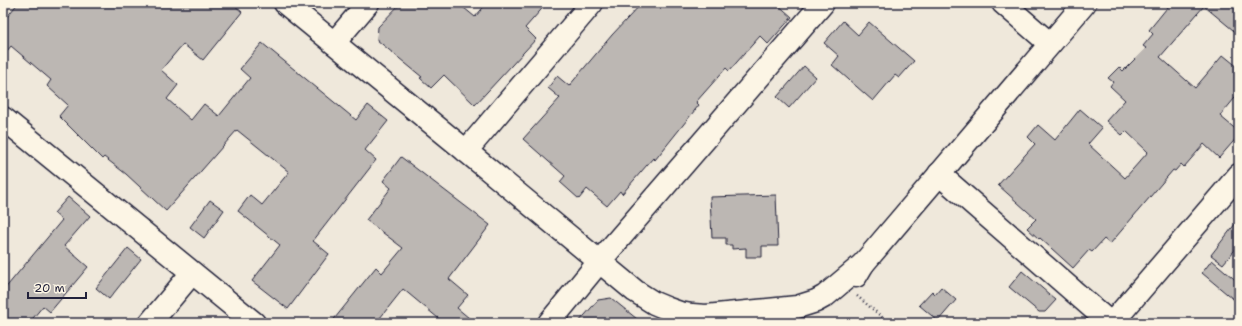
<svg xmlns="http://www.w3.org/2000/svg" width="1242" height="326" viewBox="0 0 1242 326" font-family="'Shantell Sans',sans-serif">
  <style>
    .building { fill: #bcb7b3; stroke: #22223b }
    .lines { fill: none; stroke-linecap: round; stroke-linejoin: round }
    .minor-casing { stroke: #22223b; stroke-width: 25 }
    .path { stroke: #22223b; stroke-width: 2.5; stroke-dasharray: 1 3; stroke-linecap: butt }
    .minor { stroke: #fcf5e5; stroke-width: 22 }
  </style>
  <rect width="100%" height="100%" fill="#efe8db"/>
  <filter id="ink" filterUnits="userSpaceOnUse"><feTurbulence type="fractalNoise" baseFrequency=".025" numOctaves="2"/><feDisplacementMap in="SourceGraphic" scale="8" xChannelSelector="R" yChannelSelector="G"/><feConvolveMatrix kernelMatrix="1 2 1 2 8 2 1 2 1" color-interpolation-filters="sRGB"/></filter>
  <g filter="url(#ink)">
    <!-- building -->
    <g class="building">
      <path d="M18 3H232L242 12 203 60 183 44 161 70 178 85 167 99 191 120 204 104 219 116 250 78 240 69 262 43 356 120 368 105 388 121 365 150 376 160 313 241 329 254 288 309 252 281 280 245 238 211 250 195 262 205 289 172 237 130 166 211 126 174 104 157 102 159 59 116 68 105 47 86 51 80 11 46 3 56V22Z"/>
      <path d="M401 3H458L475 17 487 3H547L525 28 536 39 475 105 444 75 431 88 420 78 422 77 377 40 378 27Z"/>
      <path d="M642 3H776L792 17 768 44 760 36 729 71 726 68 696 102 699 105 655 160 653 158 622 194 620 191 607 206 587 189 579 199 560 182 565 176 523 139 560 98 548 88 557 76 569 86 612 35Z"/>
      <path d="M1171 3H1239V35L1204 6 1160 57 1195 88 1223 55 1239 68V93L1220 116 1239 132V135L1219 158 1204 144 1184 167 1181 164 1175 171 1173 170 1110 244 1104 239 1092 252 1089 250 1073 268 1040 238 1039 239 1027 228 1036 219 998 185 1035 144 1028 137 1038 125 1055 140 1080 109 1102 128 1088 144 1125 178 1148 152 1126 131 1122 135 1106 121 1125 100 1110 86 1113 82 1108 78 1119 67 1123 71 1146 48 1143 46 1153 34 1149 30Z"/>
      <path d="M843 21 858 35 869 22 914 61 899 78 895 75 873 101 832 65 839 56 824 43Z"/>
      <path d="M804 66 816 77 789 108 777 97Z"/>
      <path d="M401 157 490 225 449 279 468 295 457 308 475 323H444L403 289 376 323H331L376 267 382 273 403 248 366 220 391 188 383 181Z"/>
      <path d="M776 195 778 246H762V257H746V248L732 249V245H726V238H712L710 197Z"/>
      <path d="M68 197 90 216 64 246 88 267 50 312 43 306 29 323H3V291L62 220 54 213Z"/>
      <path d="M210 200 224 210 204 238 190 227Z"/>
      <path d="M1239 219V245L1223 264 1211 255Z"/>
      <path d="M128 248 141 259 109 299 96 288Z"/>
      <path d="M1212 260 1239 283V304L1202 273Z"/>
      <path d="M1022 271 1056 300 1045 312H1039L1009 287Z"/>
      <path d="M941 287 956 300 938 321 919 305 932 291 935 294Z"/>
      <path d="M611 298 642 323H578L598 300Z"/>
    </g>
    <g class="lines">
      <defs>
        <g id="minor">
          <path d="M285 3 466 151 635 291 654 303 666 308 680 313 692 315 706 316 797 307 816 301 825 296 863 264"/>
          <path d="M1003 3 1050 44"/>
          <path d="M334 43 368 3"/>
          <path d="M3 118 254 323"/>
          <path d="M466 151 592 3"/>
          <path d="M939 174 1110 323"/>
          <path d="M856 276 863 264 1085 3"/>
          <path d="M150 323 192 273"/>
          <path d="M549 323 599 262 823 3"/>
          <path d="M1112 323 1239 175"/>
        </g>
      </defs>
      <!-- minor casing -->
      <use href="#minor" class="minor-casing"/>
      <!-- path -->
      <path class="path" d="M857 296 889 323"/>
      <!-- minor -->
      <use href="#minor" class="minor"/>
    </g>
  </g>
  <!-- margin -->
  <rect width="1242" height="326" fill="none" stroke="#fcf5e5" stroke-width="16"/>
  <rect x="8" y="8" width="1226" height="310" fill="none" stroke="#22223b" stroke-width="1.5" filter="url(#ink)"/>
  <!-- scale -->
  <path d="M28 292v6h58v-6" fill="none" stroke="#22223b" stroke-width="2"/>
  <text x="34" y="292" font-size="12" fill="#22223b" stroke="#fcf5e5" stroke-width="3" paint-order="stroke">20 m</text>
</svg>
